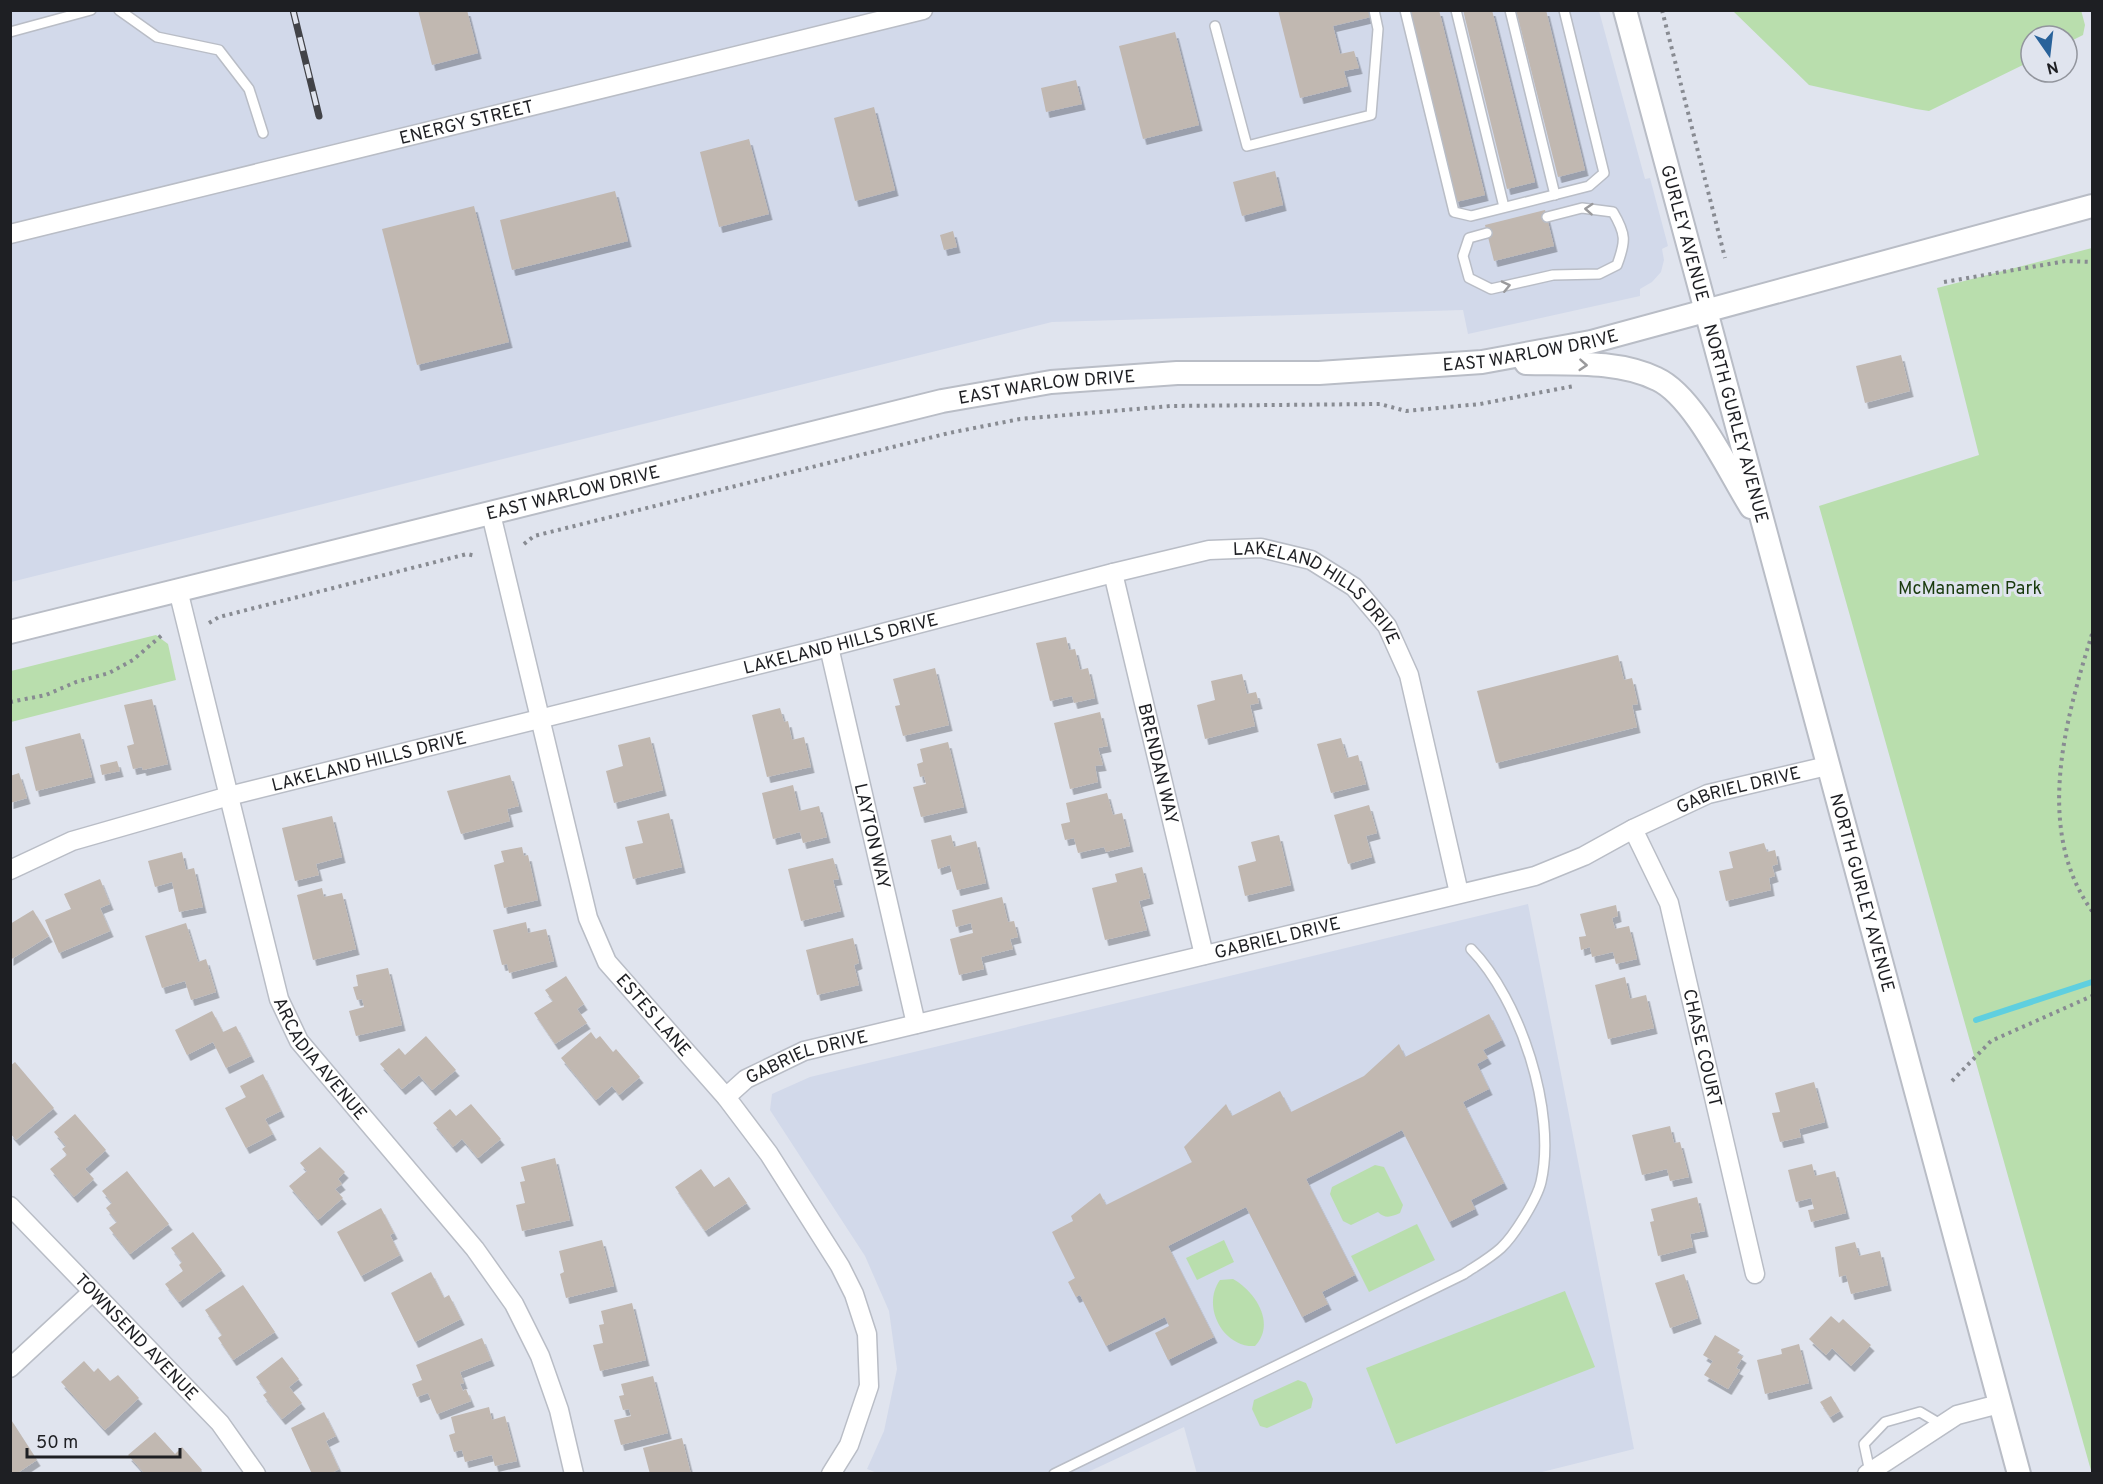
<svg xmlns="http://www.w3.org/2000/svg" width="2103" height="1484" viewBox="0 0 2103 1484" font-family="Overpass,sans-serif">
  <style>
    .built { fill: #d2d9ea }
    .green { fill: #b9dead }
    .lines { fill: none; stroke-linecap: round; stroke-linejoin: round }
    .stream { stroke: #5fcfdf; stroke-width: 6 }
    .building { fill: #c1b8b1; filter: url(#shadow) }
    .service-casing { stroke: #b9bdc6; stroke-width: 12 }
    .minor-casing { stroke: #b9bdc6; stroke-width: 21 }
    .tertiary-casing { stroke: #b9bdc6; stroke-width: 26 }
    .path { stroke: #888b92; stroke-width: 4; stroke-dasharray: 3 4.5; stroke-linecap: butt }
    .service { stroke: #fff; stroke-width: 9 }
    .minor { stroke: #fff; stroke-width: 18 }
    .tertiary { stroke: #fff; stroke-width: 22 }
    .rail-casing { stroke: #424348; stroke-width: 7 }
    .rail { stroke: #e0e4ee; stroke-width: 4.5; stroke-dasharray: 14; stroke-linecap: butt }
    .oneway { stroke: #9a9a9c }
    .labels { text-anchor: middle; stroke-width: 6; stroke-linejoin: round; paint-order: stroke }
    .street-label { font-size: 18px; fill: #1e1f23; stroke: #e0e4ee }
    .park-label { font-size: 18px; fill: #193a0d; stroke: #e0e4ee }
  </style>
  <defs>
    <filter id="shadow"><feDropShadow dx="3.5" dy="6" stdDeviation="0" flood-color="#0004"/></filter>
  </defs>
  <rect width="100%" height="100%" fill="#e0e4ee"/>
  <!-- built -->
  <g class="built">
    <path d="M10 11H1599L1645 179 1650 178 1668 246 1662 249 1664 260 1661 272 1652 282 1640 289V296L1468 334 1463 310 1052 322 11 582Z"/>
    <path d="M1528 904 1634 1449 1534 1474H1197L1184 1427 1086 1473H877L867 1469 884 1431 897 1369 889 1311 865 1256 770 1110 772 1094 810 1077Z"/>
  </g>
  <!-- green -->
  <g class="green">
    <path d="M2081 10 2085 25 2083 35 2067 43V36H2031V61L1929 111 1916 109 1809 85 1733 11Z"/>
    <path d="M2092 248V1474L1819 506 1979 455 1937 288Z"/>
    <path d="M156 635 168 644 176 680 11 722V671Z"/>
    <path d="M1375 1165 1384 1167 1403 1205 1400 1213C1391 1217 1385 1219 1378 1212L1351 1225 1343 1221 1330 1194 1332 1187Z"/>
    <path d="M1417 1224 1435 1260 1369 1292 1351 1256Z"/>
    <path d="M1224 1240 1234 1262 1197 1280 1186 1258Z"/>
    <path d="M1233 1279C1256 1292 1276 1324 1255 1346 1223 1348 1201 1306 1220 1280Z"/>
    <path d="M1565 1291 1595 1367 1396 1444 1366 1368Z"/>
    <path d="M1298 1380 1306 1383 1313 1399 1311 1408 1267 1428 1260 1426 1252 1409 1254 1400Z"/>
  </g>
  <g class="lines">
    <!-- stream -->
    <path class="stream" d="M1976 1020 2092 982"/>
  </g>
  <!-- building -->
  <g class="building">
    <path d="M418 10H467L478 53 432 65Z"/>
    <path d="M1278 10H1369L1371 17 1333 26 1340 54 1354 51 1359 68 1344 71 1348 86 1300 98Z"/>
    <path d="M1409 10H1439L1485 195 1456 202Z"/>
    <path d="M1463 10H1492L1535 182 1507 189Z"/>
    <path d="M1516 10H1546L1585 170 1558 177Z"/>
    <path d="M1175 32 1199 125 1143 139 1119 46Z"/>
    <path d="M1076 80 1082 104 1046 112 1041 88Z"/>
    <path d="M874 107 895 190 855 201 834 118Z"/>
    <path d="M749 139 769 214 719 227 700 152Z"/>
    <path d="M1275 171 1283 205 1242 216 1233 182Z"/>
    <path d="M615 191 628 241 512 270 500 220Z"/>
    <path d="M474 206 509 342 417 365 382 229Z"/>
    <path d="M1545 210 1554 246 1494 261 1485 225Z"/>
    <path d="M953 231 957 247 944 250 940 235Z"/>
    <path d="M1901 355 1910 391 1865 403 1856 366Z"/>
    <path d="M1066 637 1069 650 1075 649 1080 670 1088 668 1095 698 1074 703 1072 696 1050 701 1036 643Z"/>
    <path d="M1618 655 1624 680 1632 678 1638 704 1632 705 1637 727 1496 763 1477 691Z"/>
    <path d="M935 668 949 725 903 736 895 706 900 705 893 679Z"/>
    <path d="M1242 674 1247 694 1256 692 1259 703 1250 705 1255 726 1205 739 1197 705 1215 700 1211 681Z"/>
    <path d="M152 699 168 764 143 770 142 767 133 769 127 746 134 744 124 705Z"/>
    <path d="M780 708 784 722 788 721 792 740 804 737 811 767 767 777 752 715Z"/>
    <path d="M1100 712 1108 746 1098 748 1103 765 1095 766 1098 782 1070 789 1054 723Z"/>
    <path d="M80 733 92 777 36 791 25 747Z"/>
    <path d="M650 737 663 790 614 803 606 771 623 766 618 745Z"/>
    <path d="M1341 738 1347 758 1358 755 1366 784 1331 793 1317 744Z"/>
    <path d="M948 742 964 807 921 817 913 787 926 784 924 776 920 777 917 764 923 762 920 749Z"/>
    <path d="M117 761 120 771 102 775 100 765Z"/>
    <path d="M19 773 27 798 10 803V776Z"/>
    <path d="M510 775 519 806 507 809 510 821 461 834 447 791Z"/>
    <path d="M793 785 799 811 819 806 827 837 803 843 800 832 773 839 762 793Z"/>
    <path d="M1107 793 1113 815 1122 813 1130 846 1106 852 1104 847 1078 853 1074 838 1065 840 1061 824 1070 822 1066 803Z"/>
    <path d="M1369 805 1377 833 1366 836 1372 857 1348 864 1334 815Z"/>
    <path d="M669 813 682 867 633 879 625 847 643 843 637 821Z"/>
    <path d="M332 816 342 857 316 864 319 875 295 881 282 828Z"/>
    <path d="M951 835 954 847 976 841 986 883 957 890 950 865 938 869 931 840Z"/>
    <path d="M1279 835 1291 885 1245 896 1238 866 1256 861 1251 842Z"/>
    <path d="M1764 843 1767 852 1775 850 1778 864 1772 866 1775 876 1769 878 1771 890 1726 901 1719 871 1733 868 1729 852Z"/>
    <path d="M522 847 524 856 528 855 538 900 504 908 494 865 504 862 501 851Z"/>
    <path d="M182 852 186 870 194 868 203 907 179 912 172 882 155 887 148 861Z"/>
    <path d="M833 858 839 879 833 880 841 911 801 921 788 869Z"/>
    <path d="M1142 867 1150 898 1139 901 1147 930 1105 940 1092 888 1117 882 1115 874Z"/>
    <path d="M100 879 110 904 100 908 110 931 59 953 45 920 71 909 64 894Z"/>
    <path d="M322 888 324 897 342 893 356 949 313 960 297 895Z"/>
    <path d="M1002 897 1008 922 1014 921 1018 937 1010 939 1013 949 981 957 984 969 959 975 950 939 973 933 971 923 956 927 952 910Z"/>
    <path d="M1616 905 1618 916 1612 918 1615 929 1629 926 1637 959 1616 964 1613 952 1592 957 1590 947 1581 950 1579 937 1586 936 1580 914Z"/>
    <path d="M33 910 49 936 10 960V924Z"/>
    <path d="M526 922 528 933 546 929 554 961 509 973 507 964 502 965 493 930Z"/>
    <path d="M186 923 198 962 206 959 216 992 191 1000 185 981 162 988 145 936Z"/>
    <path d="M853 938 859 963 854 965 859 985 817 995 806 950Z"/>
    <path d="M388 968 402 1025 356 1036 349 1011 364 1007 362 999 357 1000 353 987 358 986 356 975Z"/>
    <path d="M566 976 584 1004 577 1009 587 1023 555 1044 534 1013 553 1001 545 990Z"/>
    <path d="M1625 977 1630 999 1646 995 1654 1028 1608 1039 1595 985Z"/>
    <path d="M212 1011 223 1032 236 1026 251 1056 226 1068 213 1042 187 1055 175 1030Z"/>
    <path d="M1489 1014 1502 1040 1483 1050 1488 1058 1477 1064 1489 1089 1463 1102 1504 1183 1471 1200 1475 1209 1449 1222 1402 1130 1306 1179 1355 1275 1322 1292 1328 1304 1302 1317 1246 1207 1168 1246 1214 1337 1168 1360 1155 1333 1169 1326 1165 1317 1106 1346 1080 1295 1076 1297 1068 1282 1075 1278 1052 1232 1073 1221 1071 1216 1100 1193 1106 1205 1192 1162 1184 1147 1226 1104 1232 1116 1280 1091 1291 1112 1364 1076 1399 1044 1405 1057Z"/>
    <path d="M591 1032 596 1039 600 1036 613 1052 616 1049 640 1077 619 1095 612 1086 596 1100 561 1058Z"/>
    <path d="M426 1036 456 1070 432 1090 419 1075 402 1089 380 1064 399 1048 405 1055Z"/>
    <path d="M15 1062 54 1108 16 1140 10 1133V1066Z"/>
    <path d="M263 1074 281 1111 265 1119 273 1134 246 1148 225 1108 246 1097 240 1086Z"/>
    <path d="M1814 1082 1825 1122 1799 1129 1801 1137 1780 1142 1772 1113 1780 1112 1775 1093Z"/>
    <path d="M471 1104 501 1139 478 1158 462 1139 453 1147 433 1123 450 1109 456 1116Z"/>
    <path d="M75 1114 106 1150 85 1169 94 1179 74 1197 50 1169 67 1155 62 1149 66 1146 54 1132Z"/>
    <path d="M1670 1126 1674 1143 1680 1142 1689 1177 1670 1181 1667 1169 1642 1175 1632 1135Z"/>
    <path d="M320 1147 345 1172 338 1179 342 1184 335 1189 343 1198 318 1220 289 1186 307 1171 300 1163Z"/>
    <path d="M555 1158 570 1220 522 1231 516 1205 525 1203 520 1182 525 1181 521 1167Z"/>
    <path d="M1812 1164 1815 1176 1835 1171 1846 1213 1811 1222 1808 1210 1814 1209 1811 1198 1796 1202 1788 1170Z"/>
    <path d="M701 1169 714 1187 729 1177 747 1203 705 1231 675 1187Z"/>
    <path d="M127 1171 169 1224 130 1254 109 1228 117 1222 106 1208 112 1203 102 1191Z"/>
    <path d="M1697 1197 1705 1231 1690 1234 1693 1247 1658 1256 1650 1222 1654 1221 1651 1209Z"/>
    <path d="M381 1208 394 1233 390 1235 400 1255 361 1276 337 1232Z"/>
    <path d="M193 1232 222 1270 179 1302 165 1284 183 1271 179 1265 182 1262 171 1248Z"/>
    <path d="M602 1240 614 1286 566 1298 560 1274 564 1272 559 1251Z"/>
    <path d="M1855 1242 1859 1256 1880 1251 1888 1285 1851 1294 1846 1275 1839 1277 1835 1247Z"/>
    <path d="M431 1272 444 1298 449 1295 461 1319 415 1342 391 1293Z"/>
    <path d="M1684 1274 1698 1318 1670 1328 1655 1283Z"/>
    <path d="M243 1285 275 1332 233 1360 218 1338 222 1335 205 1310Z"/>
    <path d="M632 1303 646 1360 600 1371 593 1345 603 1343 599 1325 604 1324 601 1311Z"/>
    <path d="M1831 1316 1839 1323 1843 1319 1871 1345 1851 1366 1832 1348 1826 1355 1809 1339Z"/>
    <path d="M1715 1335 1740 1350 1737 1353 1743 1357 1736 1368 1740 1370 1728 1389 1704 1375 1713 1361 1703 1355Z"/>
    <path d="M482 1338 491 1360 460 1372 464 1383 460 1384 463 1391 466 1389 471 1401 437 1414 428 1393 417 1397 412 1384 422 1380 416 1365Z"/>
    <path d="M1799 1344 1809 1383 1765 1394 1757 1360 1782 1354 1781 1349Z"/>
    <path d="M282 1357 299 1379 289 1387 302 1403 282 1419 263 1395 267 1392 256 1377Z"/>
    <path d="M84 1361 94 1372 98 1368 110 1381 118 1375 139 1398 105 1430 61 1382Z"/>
    <path d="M653 1376 668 1433 621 1445 614 1420 631 1416 629 1409 623 1410 619 1396 624 1395 621 1384Z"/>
    <path d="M1831 1396 1840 1411 1830 1417 1820 1402Z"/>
    <path d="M489 1407 492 1420 505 1416 517 1461 495 1466 492 1455 465 1462 462 1450 454 1452 449 1435 455 1433 451 1417Z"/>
    <path d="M324 1412 336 1436 326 1441 339 1469 330 1474H312L291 1428Z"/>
    <path d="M10 1418 37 1460 16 1474H10Z"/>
    <path d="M155 1432 175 1454 182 1447 202 1470 198 1474H145L128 1455Z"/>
    <path d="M682 1438 691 1474H650L643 1448Z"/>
  </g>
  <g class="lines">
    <defs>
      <g id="service">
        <path d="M119 10 157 37 219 50 249 89 263 133"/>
        <path d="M1405 10 1454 212 1471 216 1589 186 1604 173 1564 10"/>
        <path d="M1456 10 1504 207"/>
        <path d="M1510 10 1555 195"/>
        <path d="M1215 26 1247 146 1371 115 1378 29 1374 10"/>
        <path d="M10 32 91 10"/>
        <path d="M1487 233 1469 238 1463 256 1469 278 1491 289 1553 275 1599 274 1617 265C1626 241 1626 234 1613 212L1582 208 1547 217"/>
        <path d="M1870 1472 1864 1444 1885 1422 1920 1412 1942 1425"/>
        <path d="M1054 1474 1464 1274C1476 1266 1490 1258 1501 1248 1514 1236 1537 1199 1541 1182 1557 1112 1520 999 1471 949"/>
      </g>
      <g id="minor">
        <path id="s1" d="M10 234 923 10"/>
        <path id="s2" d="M491 514 588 918 607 962 726 1097 769 1154 840 1266 854 1294 867 1334 869 1386 849 1445 831 1474"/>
        <path id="s3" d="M1113 573 1204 955"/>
        <path id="s4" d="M178 590 279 999 299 1041 475 1249 514 1304 540 1356 559 1410 574 1474"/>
        <path id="s5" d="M829 647 916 1024"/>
        <path id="s6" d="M1633 829 1669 903 1755 1274"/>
        <path id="s7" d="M10 870 72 841 229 796 829 647 1113 573 1209 550 1261 548 1311 560 1354 587 1387 626 1409 675 1459 893"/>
        <path id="s8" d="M726 1097 746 1079 804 1051 1535 876 1584 856 1633 829 1708 794 1827 766"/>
        <path id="s9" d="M10 1206 220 1423 256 1474"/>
        <path d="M10 1368 92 1292"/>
        <path d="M1867 1474 1957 1415 1999 1404"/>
      </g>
      <g id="tertiary">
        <path id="s10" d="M1625 10 2019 1474"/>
        <path d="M1526 363C1568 364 1618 360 1657 379 1694 396 1729 472 1751 507"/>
        <path id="s11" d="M10 632 942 401 1051 382 1177 373H1319L1482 362 1591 342 2092 206"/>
      </g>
    </defs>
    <!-- service casing -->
    <use href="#service" class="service-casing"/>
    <!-- minor casing -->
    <use href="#minor" class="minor-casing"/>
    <!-- tertiary casing -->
    <use href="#tertiary" class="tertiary-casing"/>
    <!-- path -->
    <g class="path">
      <path d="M1662 10 1725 258"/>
      <path d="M1944 282 2066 261 2092 262"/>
      <path d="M524 544 534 536 949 433 1020 419 1171 406 1380 404 1406 411 1480 404 1574 386"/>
      <path d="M209 623 219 617 467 554 476 556"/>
      <path d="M2092 634C2065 721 2034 830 2092 911"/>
      <path d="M10 702 46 695 76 682 109 673 133 660 162 635"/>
      <path d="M1952 1081 1991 1041 2092 996"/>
    </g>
    <!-- service -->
    <use href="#service" class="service"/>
    <!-- minor -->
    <use href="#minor" class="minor"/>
    <!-- tertiary -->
    <use href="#tertiary" class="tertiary"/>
    <defs>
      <path id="rail" d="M293 10 319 116"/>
    </defs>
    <!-- rail casing -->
    <use href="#rail" class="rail-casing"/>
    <!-- rail -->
    <use href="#rail" class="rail"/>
  </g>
  <!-- one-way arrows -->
  <defs><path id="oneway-chevron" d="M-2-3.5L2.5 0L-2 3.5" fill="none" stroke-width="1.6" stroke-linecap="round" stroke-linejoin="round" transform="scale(1.5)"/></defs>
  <g class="oneway">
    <use href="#oneway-chevron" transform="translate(1589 209) rotate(-176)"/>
    <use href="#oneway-chevron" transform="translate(1506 286) rotate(-13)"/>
    <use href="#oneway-chevron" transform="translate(1583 365) rotate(4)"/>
  </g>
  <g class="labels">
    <!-- street labels -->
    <g class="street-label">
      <text dy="6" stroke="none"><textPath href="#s1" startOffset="470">ENERGY STREET</textPath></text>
      <text dy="6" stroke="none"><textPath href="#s10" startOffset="231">GURLEY AVENUE</textPath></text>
      <text dy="6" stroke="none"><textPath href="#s11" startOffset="1552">EAST WARLOW DRIVE</textPath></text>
      <text dy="6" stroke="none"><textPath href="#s11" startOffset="1066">EAST WARLOW DRIVE</textPath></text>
      <text dy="6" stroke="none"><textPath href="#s10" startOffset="428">NORTH GURLEY AVENUE</textPath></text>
      <text dy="6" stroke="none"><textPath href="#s11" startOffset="580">EAST WARLOW DRIVE</textPath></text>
      <text dy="6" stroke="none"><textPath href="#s7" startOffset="1366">LAKELAND HILLS DRIVE</textPath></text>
      <text dy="6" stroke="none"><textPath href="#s7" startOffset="862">LAKELAND HILLS DRIVE</textPath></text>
      <text dy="6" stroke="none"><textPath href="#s7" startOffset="376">LAKELAND HILLS DRIVE</textPath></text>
      <text dy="6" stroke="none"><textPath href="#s3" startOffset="196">BRENDAN WAY</textPath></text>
      <text dy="6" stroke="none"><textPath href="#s8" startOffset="1065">GABRIEL DRIVE</textPath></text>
      <text dy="6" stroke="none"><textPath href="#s5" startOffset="194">LAYTON WAY</textPath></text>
      <text dy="6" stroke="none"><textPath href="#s10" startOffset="914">NORTH GURLEY AVENUE</textPath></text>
      <text dy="6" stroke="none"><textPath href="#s8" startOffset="578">GABRIEL DRIVE</textPath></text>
      <text dy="6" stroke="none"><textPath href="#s2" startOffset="534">ESTES LANE</textPath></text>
      <text dy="6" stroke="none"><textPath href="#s6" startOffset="231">CHASE COURT</textPath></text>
      <text dy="6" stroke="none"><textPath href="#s4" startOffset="494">ARCADIA AVENUE</textPath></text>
      <text dy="6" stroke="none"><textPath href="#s8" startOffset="92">GABRIEL DRIVE</textPath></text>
      <text dy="6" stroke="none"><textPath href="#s9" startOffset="182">TOWNSEND AVENUE</textPath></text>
    </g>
    <!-- park labels -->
    <g class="park-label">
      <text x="1970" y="594">McManamen Park</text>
    </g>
  </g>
  <!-- border -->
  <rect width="2103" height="1484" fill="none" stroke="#1e1f23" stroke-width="24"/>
  <!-- north arrow -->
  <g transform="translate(2049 54) rotate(166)"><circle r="28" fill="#e0e4ee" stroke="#92959d" stroke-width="1.5"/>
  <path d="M0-4.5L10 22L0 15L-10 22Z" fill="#29629a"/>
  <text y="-9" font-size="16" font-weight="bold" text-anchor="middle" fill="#1e1f23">N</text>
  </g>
  <!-- scale -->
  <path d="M27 1448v9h153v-9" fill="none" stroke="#1e1f23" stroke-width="3"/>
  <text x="36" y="1448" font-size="18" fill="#1e1f23" stroke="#e0e4ee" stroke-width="4.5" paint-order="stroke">50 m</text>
</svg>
